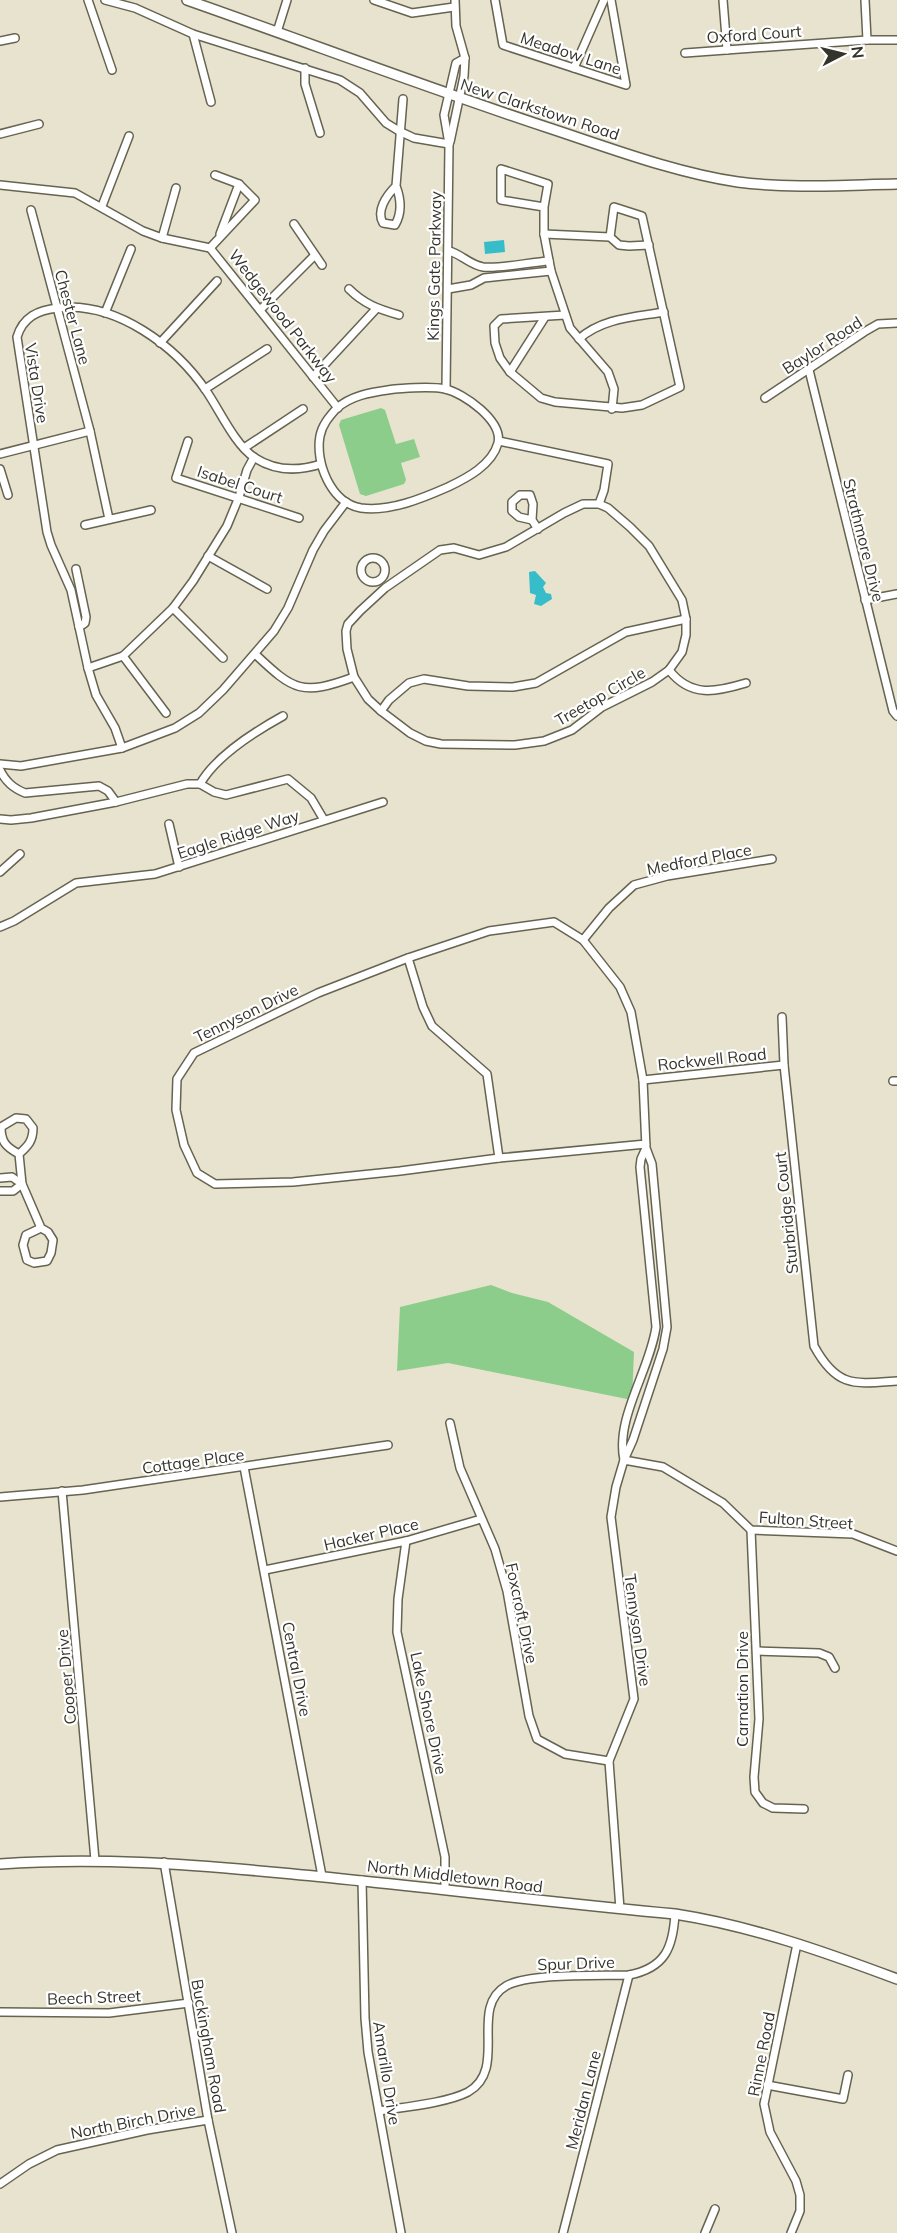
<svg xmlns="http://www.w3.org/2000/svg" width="897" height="2233" viewBox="0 0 897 2233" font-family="Mulish,sans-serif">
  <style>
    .green { fill: #8ccd8c }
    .water { fill: #36bdc9 }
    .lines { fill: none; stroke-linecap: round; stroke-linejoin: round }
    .street-casing { stroke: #666351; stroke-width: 10 }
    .secondary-casing { stroke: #666351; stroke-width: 12 }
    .street { stroke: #fff; stroke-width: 7 }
    .secondary { stroke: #fff; stroke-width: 9 }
    .labels { text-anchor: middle; stroke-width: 4.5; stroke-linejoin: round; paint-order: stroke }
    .street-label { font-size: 16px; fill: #35342c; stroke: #fff }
  </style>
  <rect width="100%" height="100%" fill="#e7e3ce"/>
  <!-- green -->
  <g class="green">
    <path d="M381 408 385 410 396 444 414 439 420 457 401 463 406 480 404 484 366 496 360 494 339 425 341 420Z"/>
    <path d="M491 1285 512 1293 548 1302 634 1352 632 1400 448 1363 397 1371 400 1307Z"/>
  </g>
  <!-- water -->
  <g class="water">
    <path d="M504 240 505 252 485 254 484 242Z"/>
    <path d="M535 571 546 583 543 587 546 593 551 594 552 599 541 606 534 604 536 595 530 593 529 572Z"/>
  </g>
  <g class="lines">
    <defs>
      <g id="street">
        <path d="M88 0 112 70"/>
        <path d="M105 0 135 8 193 34 340 80 360 93 386 123 399 131 414 138 449 144"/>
        <path d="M374 0 412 13 454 7"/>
        <path d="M495 0 503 45 626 85 611 0"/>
        <path d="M723 0 727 50"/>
        <path d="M865 0 867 40"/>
        <path d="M277 32 287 0"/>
        <path d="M193 34 211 102"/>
        <path d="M0 41 15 38"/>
        <path d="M685 53 867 40H897"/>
        <path d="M305 68V84L320 133"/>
        <path d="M574 68 604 0"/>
        <path d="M0 134 39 124"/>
        <path d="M450 142 464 76 465 58 456 26 455 0"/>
        <path d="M0 185 75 193 143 231 162 238 210 248 338 408"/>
        <path d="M396 186C401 199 402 213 395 225L383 223C376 211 386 196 396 186L403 99"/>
        <path d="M102 206 129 136"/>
        <path d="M544 207 501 200V169L548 184 544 207V234L551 271 570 328 608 372 614 389 612 409"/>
        <path d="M31 210 90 431 109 519"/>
        <path d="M294 224 322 265"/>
        <path d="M220 234 239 184"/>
        <path d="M544 234 610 237 619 245 629 246 649 245"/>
        <path d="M162 238 176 188"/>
        <path d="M210 248 255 200 239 184 215 175"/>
        <path d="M449 251C461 254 470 265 483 267 500 269 531 262 549 261"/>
        <path d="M349 289C364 304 378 309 399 315"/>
        <path d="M448 289 471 285 484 278 551 271"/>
        <path d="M260 310 314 256"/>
        <path d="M105 313 131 249"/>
        <path d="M565 315 501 319 494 326 495 343 500 358 510 372 541 398 555 402 622 408 642 405 680 387 642 216 614 207 610 237"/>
        <path d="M579 339C602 318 635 317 664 312"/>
        <path d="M160 343 217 281"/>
        <path d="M809 370 893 711 897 716"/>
        <path d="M510 372 545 317"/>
        <path d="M313 377 376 309"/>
        <path d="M205 389 267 349"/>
        <path d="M395 389C411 388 430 386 445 389 464 393 503 421 498 443 492 465 467 478 448 487 423 498 390 512 361 508 331 503 315 463 320 436 322 425 329 417 336 409 352 394 375 392 395 389Z"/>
        <path d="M446 389 449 144 444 115 456 63 465 58"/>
        <path d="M765 398 864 332 878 324 897 323"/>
        <path d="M188 441 176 478 299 518"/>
        <path d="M499 441 608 464 604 490 599 504"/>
        <path d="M244 448 303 409"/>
        <path d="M0 454 90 431"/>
        <path d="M0 469 8 495"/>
        <path d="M583 504H599L608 508 630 527 649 546 682 600 686 619V635L682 652 669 670 652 682 602 707 572 730 544 741 515 745 441 744 426 741 410 733 381 711 368 699 354 677 347 649 346 631 348 624 360 611 385 588 440 550 454 548 479 555 506 547 564 513Z"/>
        <path d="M532 520 533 504 530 495H520L512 502V511L519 517 532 520 538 529"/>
        <path d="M85 525 151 510"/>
        <path d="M208 556 267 589"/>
        <circle cx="373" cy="570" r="12"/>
        <path d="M76 569 86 617 85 623 79 627"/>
        <path d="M865 600 897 594"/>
        <path d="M173 608 223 658"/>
        <path d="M255 654C294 691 302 696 354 677"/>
        <path d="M123 656 166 713"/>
        <path d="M88 668 123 656 173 608 193 581 227 526 239 497 247 470 254 457"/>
        <path d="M669 670C691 698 716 692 746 683"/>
        <path d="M381 711 389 700 409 683 424 679 468 686 513 687 536 683 626 632 686 619"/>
        <path d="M122 748 115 728 96 695 88 668 71 590 51 545 47 532 17 337C23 317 38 310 58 308 116 301 176 346 207 392 220 411 235 445 255 458 275 471 299 471 321 464"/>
        <path d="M0 764 21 766 122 748 175 728 199 713 223 690 274 631 288 608 313 550 324 531 346 502"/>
        <path d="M0 770C6 782 13 788 25 793L99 786 108 791 116 802"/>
        <path d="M200 784C216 756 254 732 283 716"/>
        <path d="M0 819 11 820 31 818 116 802 187 784H200L214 792 226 795 288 779 311 798 324 820"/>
        <path d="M169 824 179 867"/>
        <path d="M0 872 20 854"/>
        <path d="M0 927 14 921 76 883 155 874 383 802"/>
        <path d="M583 940 609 908 634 885 667 876 772 859"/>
        <path d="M408 958 423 1007 432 1026 487 1074 499 1158"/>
        <path d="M782 1017 784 1065 814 1346C837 1388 854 1384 897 1381"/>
        <path d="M643 1080 784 1065"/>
        <path d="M893 1081H897"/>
        <path d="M646 1144 499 1158 400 1171 293 1182 215 1184 197 1173 184 1145 176 1110 177 1079 194 1053 318 993 408 958 489 931 554 922 583 940 620 987 631 1012 643 1080 646 1148 652 1164 667 1327 663 1349 633 1440 624 1460C615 1418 650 1370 656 1327L640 1167 641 1159 646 1148"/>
        <path d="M19 1154C6 1147 1 1142 1 1127L16 1118 26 1119 33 1128C33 1141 28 1146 19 1154L22 1184 41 1228 48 1232 53 1240 51 1253 47 1261 34 1263 27 1260 23 1245 26 1235 41 1228"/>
        <path d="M0 1178 12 1177 22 1184 13 1191H0"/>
        <path d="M450 1423 460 1468 495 1549 507 1591 529 1716 537 1739 565 1754 609 1761"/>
        <path d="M244 1467 322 1876"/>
        <path d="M62 1491 95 1860"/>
        <path d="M0 1497 83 1490 388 1445"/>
        <path d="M751 1530 759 1719 754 1777 755 1792 763 1803 773 1808 804 1809"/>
        <path d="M406 1541 398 1599 397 1632 445 1857V1890"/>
        <path d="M265 1570 406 1541 481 1519"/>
        <path d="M758 1651 819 1653 829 1657 835 1668"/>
        <path d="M164 1862 208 2120 232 2233"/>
        <path d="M362 1880 365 2018 368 2052 401 2233"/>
        <path d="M620 1909 609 1761 634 1699 611 1517 616 1487 624 1460 663 1467 723 1503 751 1530 853 1534 897 1551"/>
        <path d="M0 2012 109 2013 189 2003"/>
        <path d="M767 2085 843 2099 848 2075"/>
        <path d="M379 2111C404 2107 447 2103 468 2092 509 2069 468 2008 506 1986 528 1973 601 1976 629 1975 665 1968 673 1948 675 1914"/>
        <path d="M0 2184 29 2164 57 2150 147 2130 208 2120"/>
        <path d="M563 2233 629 1975"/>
        <path d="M705 2233 715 2209"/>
        <path d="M791 2233 800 2211V2195L796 2181 770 2132 764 2104 797 1944"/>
      </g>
      <g id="secondary">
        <path d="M187 0C307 42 425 87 546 127 607 147 675 173 738 182 791 189 844 185 897 184"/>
        <path d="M0 1864C95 1857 187 1864 282 1873 413 1885 544 1902 675 1914 752 1926 825 1952 897 1979"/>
      </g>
    </defs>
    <!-- street casing -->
    <use href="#street" class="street-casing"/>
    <!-- secondary casing -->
    <use href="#secondary" class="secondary-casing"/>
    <!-- street -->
    <use href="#street" class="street"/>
    <!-- secondary -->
    <use href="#secondary" class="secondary"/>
  </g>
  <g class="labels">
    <!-- street labels -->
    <g class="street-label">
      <text transform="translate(754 34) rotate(-4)" y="6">Oxford Court</text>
      <text transform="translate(571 53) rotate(18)" y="6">Meadow Lane</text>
      <text transform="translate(540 109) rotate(18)" y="6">New Clarkstown Road</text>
      <text transform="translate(434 266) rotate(-89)" y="6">Kings Gate Parkway</text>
      <text transform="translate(283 316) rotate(52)" y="6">Wedgewood Parkway</text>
      <text transform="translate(73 317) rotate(75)" y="6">Chester Lane</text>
      <text transform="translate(822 345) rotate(-33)" y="6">Baylor Road</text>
      <text transform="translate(37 383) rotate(81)" y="6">Vista Drive</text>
      <text transform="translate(240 484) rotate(18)" y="6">Isabel Court</text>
      <text transform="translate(864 540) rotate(76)" y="6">Strathmore Drive</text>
      <text transform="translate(600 696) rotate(-30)" y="6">Treetop Circle</text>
      <text transform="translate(238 834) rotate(-18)" y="6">Eagle Ridge Way</text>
      <text transform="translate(699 859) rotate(-11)" y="6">Medford Place</text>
      <text transform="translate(246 1013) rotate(-26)" y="6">Tennyson Drive</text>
      <text transform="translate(712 1059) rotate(-6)" y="6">Rockwell Road</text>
      <text transform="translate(786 1213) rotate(-96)" y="6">Sturbridge Court</text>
      <text transform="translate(193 1461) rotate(-8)" y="6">Cottage Place</text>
      <text transform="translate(806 1520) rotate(4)" y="6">Fulton Street</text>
      <text transform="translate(371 1534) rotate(-13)" y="6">Hacker Place</text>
      <text transform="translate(522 1613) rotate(78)" y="6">Foxcroft Drive</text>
      <text transform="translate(638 1630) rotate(82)" y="6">Tennyson Drive</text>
      <text transform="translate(297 1669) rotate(79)" y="6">Central Drive</text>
      <text transform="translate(66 1677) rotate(-95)" y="6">Cooper Drive</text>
      <text transform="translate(742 1689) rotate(-90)" y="6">Carnation Drive</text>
      <text transform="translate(429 1713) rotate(78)" y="6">Lake Shore Drive</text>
      <text transform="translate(455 1876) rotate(7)" y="6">North Middletown Road</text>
      <text transform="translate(576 1963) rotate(-2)" y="6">Spur Drive</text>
      <text transform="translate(94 1997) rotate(-2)" y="6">Beech Street</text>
      <text transform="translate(209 2046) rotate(80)" y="6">Buckingham Road</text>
      <text transform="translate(761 2054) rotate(-79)" y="6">Rinne Road</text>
      <text transform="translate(387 2073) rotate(81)" y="6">Amarillo Drive</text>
      <text transform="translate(583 2100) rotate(-76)" y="6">Meridan Lane</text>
      <text transform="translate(133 2121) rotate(-11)" y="6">North Birch Drive</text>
    </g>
  </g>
  <!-- north arrow -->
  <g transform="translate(843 54) rotate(83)" stroke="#ffffff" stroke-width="4.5" paint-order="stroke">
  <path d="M0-4.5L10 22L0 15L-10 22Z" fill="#35342c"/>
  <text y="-9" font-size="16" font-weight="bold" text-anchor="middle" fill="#35342c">N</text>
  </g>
</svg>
